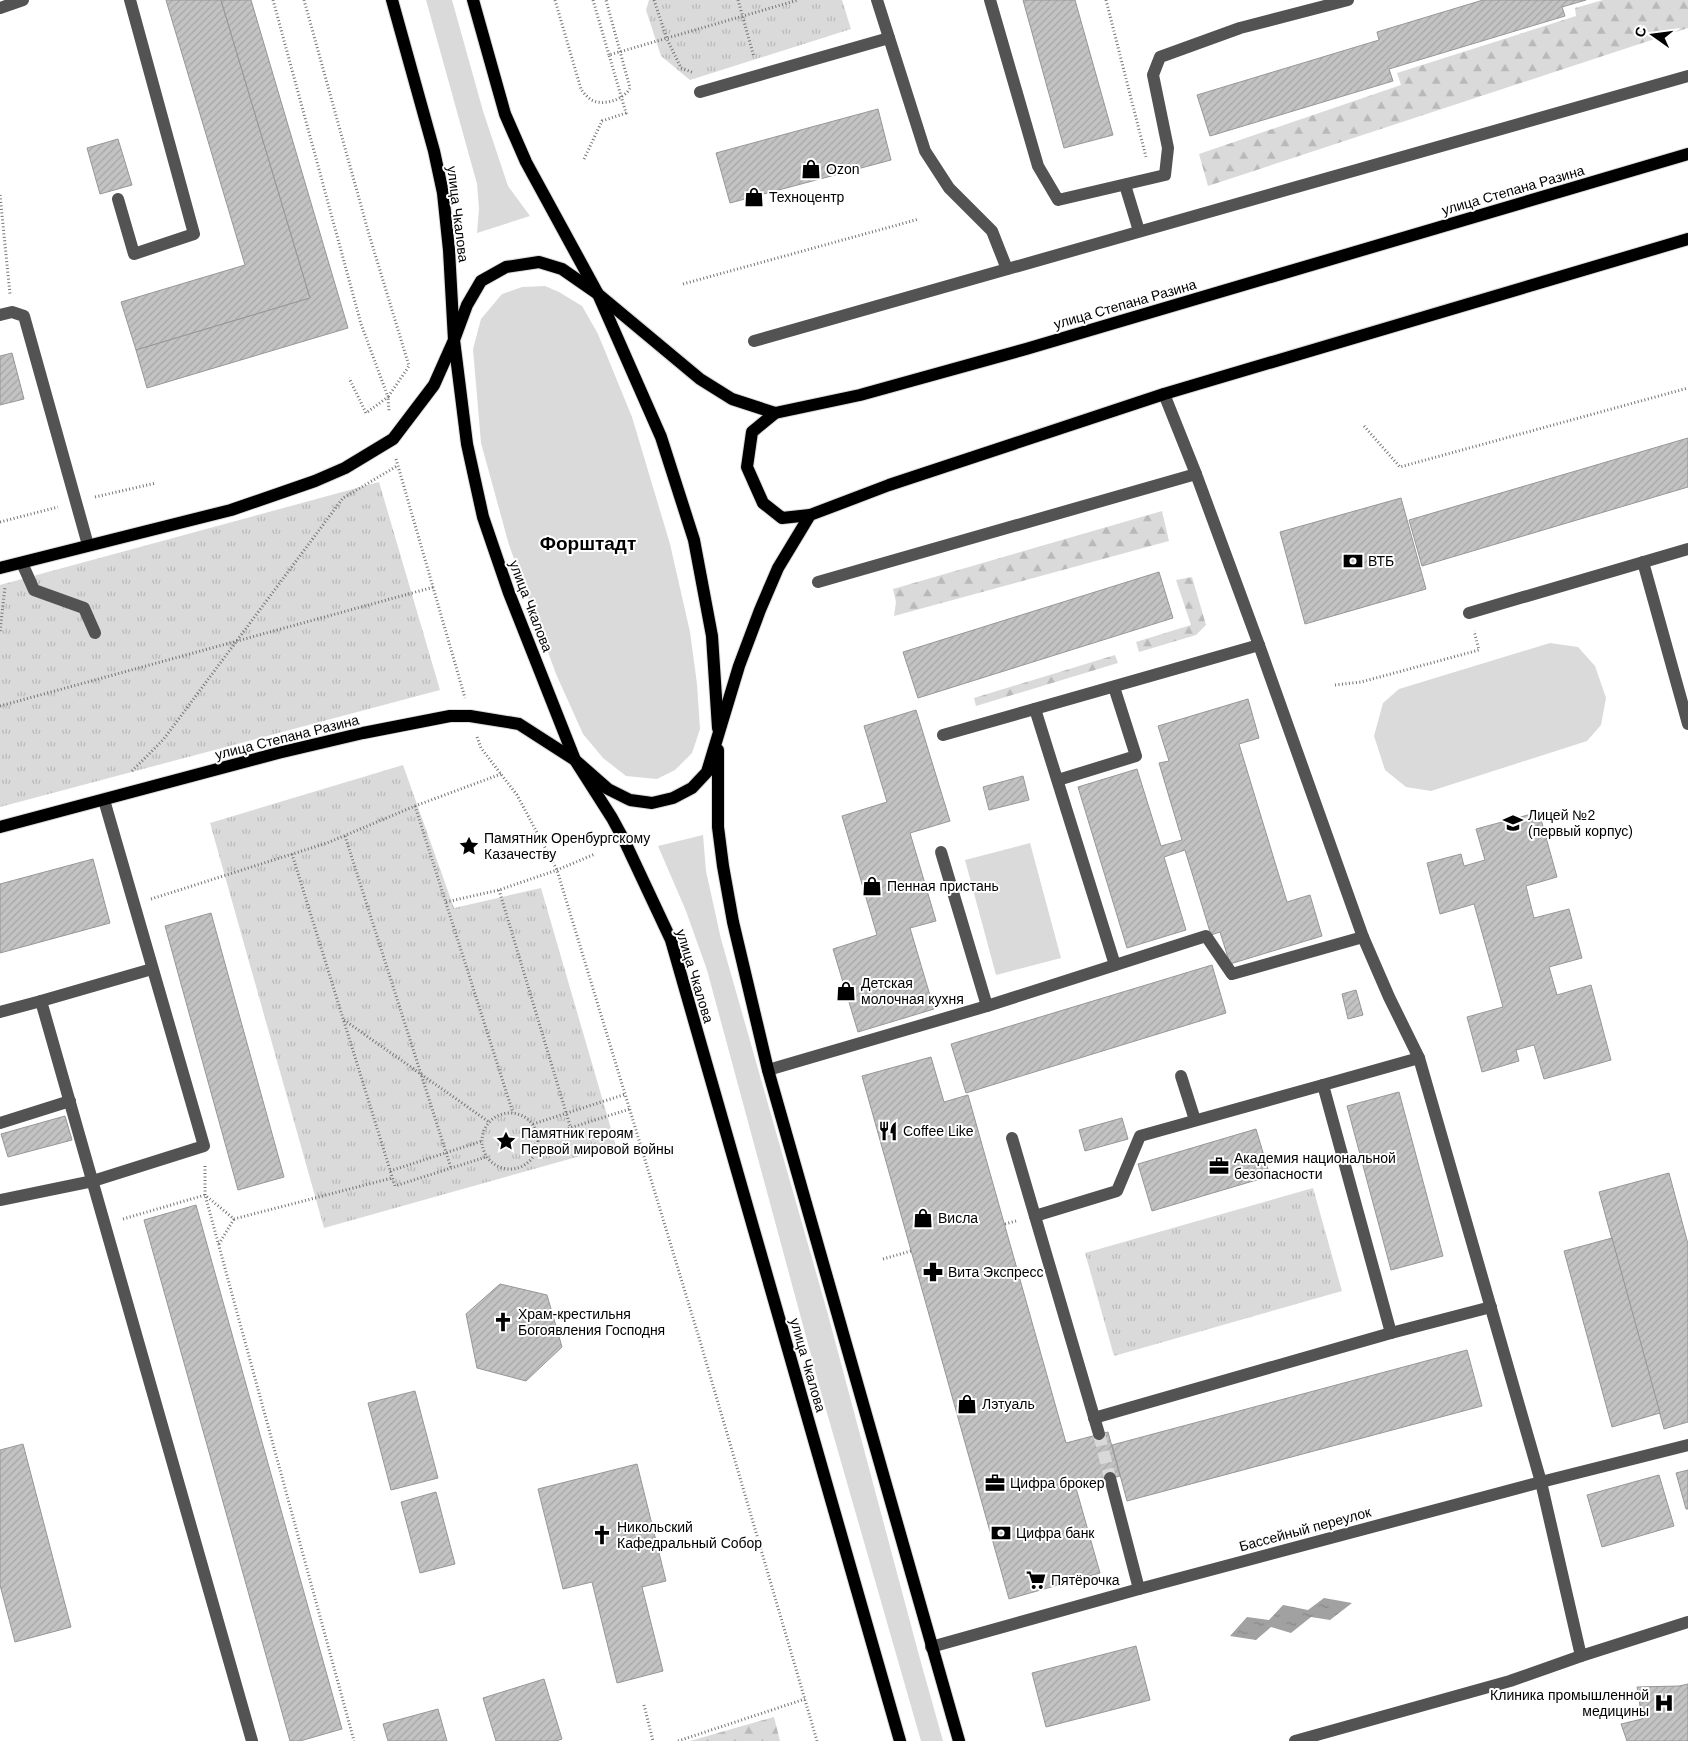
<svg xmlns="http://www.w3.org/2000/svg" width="1688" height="1741" viewBox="0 0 1688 1741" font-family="Arial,sans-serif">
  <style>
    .grass { fill: #dadada }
    .forest { fill: url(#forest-firs) }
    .park { fill: url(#park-tufts) }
    .water { fill: url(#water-ripples) }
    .building { fill: url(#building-hatch); stroke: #979797 }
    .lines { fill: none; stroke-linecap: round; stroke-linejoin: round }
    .minor-tunnel { stroke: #d9d9d9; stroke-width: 12; stroke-dasharray: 12 6; stroke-linecap: butt }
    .major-casing { stroke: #dbdbdb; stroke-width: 14 }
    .path { stroke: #757575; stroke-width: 3; stroke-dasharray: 1 2.5; stroke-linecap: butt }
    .minor { stroke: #535353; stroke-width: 12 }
    .major { stroke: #000; stroke-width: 12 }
    .labels { text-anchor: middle; stroke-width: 4; stroke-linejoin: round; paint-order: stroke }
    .poi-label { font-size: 14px; fill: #000; stroke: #fff; text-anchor: start }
    .street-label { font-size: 14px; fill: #000; stroke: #fff }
    .district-label { font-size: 19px; font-weight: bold; fill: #000; stroke: #fff }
  </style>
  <defs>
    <pattern id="forest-firs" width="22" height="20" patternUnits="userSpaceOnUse" patternTransform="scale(1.25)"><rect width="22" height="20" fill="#dadada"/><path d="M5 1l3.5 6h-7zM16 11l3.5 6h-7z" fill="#b9b9b9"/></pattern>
    <pattern id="park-tufts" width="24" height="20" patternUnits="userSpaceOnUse" patternTransform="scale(1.25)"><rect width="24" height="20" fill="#dadada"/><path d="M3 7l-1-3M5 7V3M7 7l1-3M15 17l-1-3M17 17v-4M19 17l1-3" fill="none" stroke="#b9b9b9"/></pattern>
    <pattern id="water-ripples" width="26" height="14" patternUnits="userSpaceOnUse" patternTransform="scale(1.25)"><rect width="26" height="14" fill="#a1a1a1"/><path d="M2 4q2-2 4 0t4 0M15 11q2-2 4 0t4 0" fill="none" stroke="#898989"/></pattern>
    <pattern id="building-hatch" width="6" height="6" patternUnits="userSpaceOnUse" patternTransform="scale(1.25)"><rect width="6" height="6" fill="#c3c3c3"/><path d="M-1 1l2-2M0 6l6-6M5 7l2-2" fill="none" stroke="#a6a6a6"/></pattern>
  </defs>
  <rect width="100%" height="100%" fill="#fff"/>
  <!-- grass -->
  <g class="grass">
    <path d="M426 0H452L483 111 508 186 530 216 477 233 479 209 477 184Z"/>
    <path d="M545 286 559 292 582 306 598 334 632 417 670 544 690 632 697 684 700 729 692 753 675 770 657 779 626 776 603 758 583 734 556 674 509 545 481 443 473 349 481 319 502 294 522 287Z"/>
    <path d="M1550 643 1578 647 1595 666 1606 698 1601 725 1587 741 1431 791 1406 787 1385 770 1374 736 1383 703 1399 689Z"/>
    <path d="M703 835 706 871 721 939 827 1311 920 1659 943 1741H921L821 1392 707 970 686 911 658 846Z"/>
    <path d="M1030 843 1061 958 996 975 965 860Z"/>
  </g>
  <!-- forest -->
  <g class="forest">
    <path d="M1603 0H1688V28L1208 186 1199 154 1401 85 1397 73 1576 16 1575 8Z"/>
    <path d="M1162 511 1169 541 894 616 896 602 893 589Z"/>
    <path d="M1192 577 1206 625 1196 635 1139 652 1136 642 1191 625 1176 580Z"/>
    <path d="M1115 655 1118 663 976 706 974 698Z"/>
    <path d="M774 1717 780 1741H690Z"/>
  </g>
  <!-- park -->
  <g class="park">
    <path d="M649 0H842L851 29 690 80 661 56 646 10Z"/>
    <path d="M379 482 440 690 0 807V585Z"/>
    <path d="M403 765 454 908 541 888 616 1146 324 1228 210 823Z"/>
    <path d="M1313 1188 1342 1291 1114 1356 1085 1253Z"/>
  </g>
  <!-- water -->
  <path class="water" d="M1324 1598 1352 1603 1330 1620 1311 1617 1291 1633 1271 1627 1256 1640 1230 1636 1247 1617 1269 1620 1283 1605 1308 1610Z"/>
  <!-- building -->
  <g class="building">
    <path d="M166 0H221L310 298 136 350 121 302 245 265Z"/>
    <path d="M221 0H251L348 328 147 388 136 350 310 298Z"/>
    <path d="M1023 0H1075L1113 135 1064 148Z"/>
    <path d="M1483 0H1586L1562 7 1565 16 1389 69 1393 81 1210 136 1197 95 1379 40 1377 32Z"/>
    <path d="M878 109 891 160 730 203 716 153Z"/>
    <path d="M118 139 132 185 100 194 87 148Z"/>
    <path d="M12 353 24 399 0 405V356Z"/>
    <path d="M1688 438V487L1422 566 1409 520Z"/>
    <path d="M1401 498 1426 589 1305 624 1280 532Z"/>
    <path d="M1159 572 1173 618 918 698 903 652Z"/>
    <path d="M1248 699 1259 738 1239 744 1287 902 1310 895 1322 936 1230 964 1220 932 1211 935 1185 850 1164 857 1186 930 1127 948 1078 787 1137 769 1161 846 1182 840 1159 763 1169 761 1158 726Z"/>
    <path d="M916 710 950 821 910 833 936 921 910 928 934 1009 858 1032 833 949 877 935 842 816 887 802 864 726Z"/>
    <path d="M1023 776 1029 800 989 810 983 787Z"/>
    <path d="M1539 812 1557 877 1526 886 1534 918 1569 909 1582 958 1549 967 1557 995 1591 985 1611 1060 1544 1079 1534 1045 1516 1050 1519 1061 1482 1072 1467 1017 1503 1007 1474 904 1440 914 1427 863 1461 854 1464 866 1485 860 1476 829Z"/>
    <path d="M93 859 110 923 0 953V884Z"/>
    <path d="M211 913 284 1177 238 1190 165 926Z"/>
    <path d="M1212 965 1226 1013 966 1093 951 1044Z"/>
    <path d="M1356 990 1363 1015 1348 1019 1342 994Z"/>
    <path d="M931 1057 944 1102 968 1095 1066 1443 1108 1432 1120 1476 1076 1488 1100 1573 1009 1599 862 1076Z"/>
    <path d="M1399 1092 1443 1256 1391 1270 1347 1106Z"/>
    <path d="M65 1116 72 1140 8 1157 1 1134Z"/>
    <path d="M1122 1118 1128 1139 1085 1151 1079 1130Z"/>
    <path d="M1256 1129 1270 1176 1152 1211 1138 1164Z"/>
    <path d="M1669 1173 1688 1244V1422L1664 1429 1599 1192Z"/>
    <path d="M196 1205 342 1729 300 1741H290L144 1220Z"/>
    <path d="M1612 1238 1660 1413 1612 1427 1564 1251Z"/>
    <path d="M500 1284 547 1295 562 1347 526 1381 477 1368 466 1314Z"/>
    <path d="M1467 1350 1482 1406 1127 1501 1112 1445Z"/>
    <path d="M415 1391 438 1478 391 1490 368 1403Z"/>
    <path d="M23 1444 71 1627 15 1642 0 1585V1450Z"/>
    <path d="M637 1464 666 1581 642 1587 663 1671 617 1683 592 1582 563 1589 538 1489Z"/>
    <path d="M1688 1470V1509H1686L1676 1473Z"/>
    <path d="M1659 1475 1674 1526 1602 1547 1587 1495Z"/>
    <path d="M436 1492 455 1564 420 1573 401 1502Z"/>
    <path d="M1136 1646 1150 1700 1046 1727 1032 1673Z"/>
    <path d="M544 1679 562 1739 556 1741H496L483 1698Z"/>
    <path d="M1688 1684V1741H1627L1621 1724 1642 1719 1637 1687 1679 1686Z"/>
    <path d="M438 1709 447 1741H388L383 1724Z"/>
  </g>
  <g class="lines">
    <!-- minor-tunnel -->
    <path class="minor-tunnel" d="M1099 1434 1110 1478"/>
    <defs>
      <g id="major">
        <path d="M392 0 434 151 443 193 449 250 454 340 467 444 483 517 509 593 575 760 612 818 625 842 671 940 900 1741"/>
        <path d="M473 0 505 114 526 162 598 294 661 437 694 540 712 636 718 728"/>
        <path d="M775 413 752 432 747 467 763 503 782 518 810 515"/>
        <path d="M0 568 231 510 315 481 345 468 393 439 434 385 454 340 467 305 481 281 506 267 539 262 562 269 598 294 700 379 732 399 775 413 860 395 1026 349 1688 154"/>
        <path d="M718 750V827L723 866 733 922 768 1070 959 1741"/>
        <path d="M0 827 278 753 363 733 450 716H470L519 724 575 760 608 789 630 800 652 803 673 798 692 788 707 772 739 666 760 610 778 568 810 515 889 485 1164 394 1688 239"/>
      </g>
    </defs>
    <!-- major casing -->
    <use href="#major" class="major-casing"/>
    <!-- path -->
    <g class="path">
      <path d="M273 0 361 324 388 397 366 413 349 378"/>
      <path d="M304 0 368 231 409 366 388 397 389 411"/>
      <path d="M555 0 581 89C583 92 586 96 590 99 601 107 624 100 630 88L606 0"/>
      <path d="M593 0 609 55"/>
      <path d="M654 0 667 39 681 68 694 73"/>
      <path d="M738 0 754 57"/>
      <path d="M1106 0 1146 157"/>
      <path d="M584 159 602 121 626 113 609 55 798 0"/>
      <path d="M0 195 10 294"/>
      <path d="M683 284 919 219"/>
      <path d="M1364 426 1400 467 1688 388"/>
      <path d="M396 459 465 698"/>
      <path d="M95 497 156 483"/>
      <path d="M0 522 58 507"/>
      <path d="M0 631 5 587"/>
      <path d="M1335 685 1361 682 1479 650 1474 631"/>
      <path d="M0 706 434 587"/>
      <path d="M477 737 481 748 517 795 557 870 700 1341 817 1741"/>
      <path d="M132 771 163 740 343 498 397 466"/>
      <path d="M415 806 513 1113"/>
      <path d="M345 836 451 1168"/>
      <path d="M292 854 395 1186 486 1157"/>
      <path d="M499 890 571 1129"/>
      <path d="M151 899 327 843 415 806 501 774"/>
      <path d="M446 902 499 890 557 870 595 854"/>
      <path d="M344 1020 489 1122"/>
      <circle cx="510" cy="1141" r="28"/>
      <path d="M533 1124 626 1094"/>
      <path d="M538 1138 630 1109"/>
      <path d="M205 1166V1195L234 1219 392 1178"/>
      <path d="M390 1171 482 1141"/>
      <path d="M123 1219 205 1195 354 1741"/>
      <path d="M1005 1224 1016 1221"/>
      <path d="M219 1244 234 1219"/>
      <path d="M883 1259 911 1251"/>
      <path d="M644 1705 653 1741"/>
      <path d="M678 1741 805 1699"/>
    </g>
    <!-- minor -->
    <g class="minor">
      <path d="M877 0 925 151 949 188 992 231 1007 269"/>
      <path d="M990 0 1038 166 1058 200 1165 175 1168 148 1153 75 1160 57 1240 28 1348 0"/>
      <path d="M0 8 23 0"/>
      <path d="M700 92 889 38"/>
      <path d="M1125 185 1139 231"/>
      <path d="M118 199 134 254 194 234 130 0"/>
      <path d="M0 315 12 312 24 316 88 545"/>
      <path d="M754 341 1688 76"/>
      <path d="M1164 394 1196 474 1259 645 1363 937 1389 997 1419 1058 1541 1482 1581 1656"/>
      <path d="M1643 562 1688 724"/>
      <path d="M22 563 34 590 84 608 95 633"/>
      <path d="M818 582 1196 474"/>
      <path d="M1469 613 1688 549"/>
      <path d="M1035 709 1115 965"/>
      <path d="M943 735 1259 645"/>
      <path d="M1058 780 1136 756 1114 687"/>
      <path d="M941 852 987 1006"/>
      <path d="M152 969 41 1001 252 1741"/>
      <path d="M0 1012 41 1001"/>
      <path d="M1419 1058 1323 1085 1391 1333 1491 1307"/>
      <path d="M768 1070 987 1006 1206 936 1232 974 1363 937"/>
      <path d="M1181 1076 1195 1120"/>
      <path d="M0 1123 70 1101"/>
      <path d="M1012 1138 1099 1434"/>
      <path d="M0 1200 93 1181 204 1146 104 800"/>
      <path d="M1035 1216 1117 1191 1140 1136 1323 1085"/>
      <path d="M1094 1418 1391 1333"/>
      <path d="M1110 1478 1139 1589"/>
      <path d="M931 1647 1139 1589 1541 1482 1688 1445"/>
      <path d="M1295 1741 1510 1681 1581 1656 1688 1622"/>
    </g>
    <!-- major -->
    <use href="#major" class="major"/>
  </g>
  <!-- icons -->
  <defs>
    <symbol id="shop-bare" viewBox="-9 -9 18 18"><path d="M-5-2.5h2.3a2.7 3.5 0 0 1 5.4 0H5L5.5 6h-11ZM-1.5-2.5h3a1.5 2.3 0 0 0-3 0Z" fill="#000" stroke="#fff" stroke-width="2.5" paint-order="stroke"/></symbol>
    <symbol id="bank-bare" viewBox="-9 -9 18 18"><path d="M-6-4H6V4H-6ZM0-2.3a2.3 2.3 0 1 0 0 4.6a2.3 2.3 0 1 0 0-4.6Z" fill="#000" stroke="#fff" stroke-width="2.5" paint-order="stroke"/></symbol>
    <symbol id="school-bare" viewBox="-9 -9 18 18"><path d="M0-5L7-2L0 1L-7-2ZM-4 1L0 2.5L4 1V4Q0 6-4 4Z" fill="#000" stroke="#fff" stroke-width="2.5" paint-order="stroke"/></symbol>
    <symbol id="sight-bare" viewBox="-9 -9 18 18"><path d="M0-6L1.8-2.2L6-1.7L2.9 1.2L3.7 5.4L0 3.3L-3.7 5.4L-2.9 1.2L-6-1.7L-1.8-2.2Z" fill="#000" stroke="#fff" stroke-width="2.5" paint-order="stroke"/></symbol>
    <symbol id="restaurant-bare" viewBox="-9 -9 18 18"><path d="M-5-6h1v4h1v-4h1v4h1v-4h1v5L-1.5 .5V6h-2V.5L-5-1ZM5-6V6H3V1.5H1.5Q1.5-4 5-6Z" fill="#000" stroke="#fff" stroke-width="2.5" paint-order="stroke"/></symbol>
    <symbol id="office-bare" viewBox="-9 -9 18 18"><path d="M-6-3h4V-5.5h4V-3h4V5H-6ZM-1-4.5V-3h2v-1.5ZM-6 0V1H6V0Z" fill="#000" stroke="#fff" stroke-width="2.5" paint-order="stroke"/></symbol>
    <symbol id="pharmacy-bare" viewBox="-9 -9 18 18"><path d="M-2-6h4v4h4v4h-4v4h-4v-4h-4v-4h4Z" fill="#000" stroke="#fff" stroke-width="2.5" paint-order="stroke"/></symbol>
    <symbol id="church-bare" viewBox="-9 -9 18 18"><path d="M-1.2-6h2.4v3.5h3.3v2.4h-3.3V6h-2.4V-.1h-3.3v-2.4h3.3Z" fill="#000" stroke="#fff" stroke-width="2.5" paint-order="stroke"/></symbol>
    <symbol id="supermarket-bare" viewBox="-9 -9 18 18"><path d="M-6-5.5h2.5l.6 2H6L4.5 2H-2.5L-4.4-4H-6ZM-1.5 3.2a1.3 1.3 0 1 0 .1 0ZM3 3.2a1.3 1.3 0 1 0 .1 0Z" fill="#000" stroke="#fff" stroke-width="2.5" paint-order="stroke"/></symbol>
    <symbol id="hospital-bare" viewBox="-9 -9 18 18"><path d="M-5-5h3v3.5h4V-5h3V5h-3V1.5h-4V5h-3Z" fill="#000" stroke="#fff" stroke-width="2.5" paint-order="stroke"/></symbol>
  </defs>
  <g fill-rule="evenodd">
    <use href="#shop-bare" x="797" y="155" width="28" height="28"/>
    <use href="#shop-bare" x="740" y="183" width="28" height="28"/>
    <use href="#bank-bare" x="1339" y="547" width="28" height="28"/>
    <use href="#school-bare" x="1499" y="809" width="28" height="28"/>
    <use href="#sight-bare" x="455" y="832" width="28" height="28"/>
    <use href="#shop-bare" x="858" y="872" width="28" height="28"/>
    <use href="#shop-bare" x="832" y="977" width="28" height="28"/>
    <use href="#restaurant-bare" x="874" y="1117" width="28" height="28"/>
    <use href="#sight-bare" x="492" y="1127" width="28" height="28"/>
    <use href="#office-bare" x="1205" y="1152" width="28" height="28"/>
    <use href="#shop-bare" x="909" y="1204" width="28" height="28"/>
    <use href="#pharmacy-bare" x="919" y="1258" width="28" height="28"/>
    <use href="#church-bare" x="489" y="1308" width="28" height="28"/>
    <use href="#shop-bare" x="953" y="1390" width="28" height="28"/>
    <use href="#office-bare" x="981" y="1469" width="28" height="28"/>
    <use href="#bank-bare" x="987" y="1519" width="28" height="28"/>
    <use href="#church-bare" x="588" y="1521" width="28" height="28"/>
    <use href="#supermarket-bare" x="1022" y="1566" width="28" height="28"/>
    <use href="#hospital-bare" x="1650" y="1689" width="28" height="28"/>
  </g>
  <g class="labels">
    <!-- poi labels -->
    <g class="poi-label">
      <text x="826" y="174">Ozon</text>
      <text x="769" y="202">Техноцентр</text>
      <text x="1368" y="566">ВТБ</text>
      <text x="1528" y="820">Лицей №2<tspan x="1528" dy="16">(первый корпус)</tspan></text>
      <text x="484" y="843">Памятник Оренбургскому<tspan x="484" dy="16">Казачеству</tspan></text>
      <text x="887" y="891">Пенная пристань</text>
      <text x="861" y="988">Детская<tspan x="861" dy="16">молочная кухня</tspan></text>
      <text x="903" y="1136">Coffee Like</text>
      <text x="521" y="1138">Памятник героям<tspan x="521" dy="16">Первой мировой войны</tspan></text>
      <text x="1234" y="1163">Академия национальной<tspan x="1234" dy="16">безопасности</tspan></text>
      <text x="938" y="1223">Висла</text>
      <text x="948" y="1277">Вита Экспресс</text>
      <text x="518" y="1319">Храм-крестильня<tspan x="518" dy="16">Богоявления Господня</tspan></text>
      <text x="982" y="1409">Лэтуаль</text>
      <text x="1010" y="1488">Цифра брокер</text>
      <text x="617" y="1532">Никольский<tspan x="617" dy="16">Кафедральный Собор</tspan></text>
      <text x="1016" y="1538">Цифра банк</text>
      <text x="1051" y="1585">Пятёрочка</text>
      <text x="1649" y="1700" text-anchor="end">Клиника промышленной<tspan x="1649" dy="16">медицины</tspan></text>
    </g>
    <!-- street labels -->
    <g class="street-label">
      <text transform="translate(1513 190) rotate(-16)" y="5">улица Степана Разина</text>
      <text transform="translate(458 214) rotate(83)" y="5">улица Чкалова</text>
      <text transform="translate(1125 304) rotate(-16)" y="5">улица Степана Разина</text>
      <text transform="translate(531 606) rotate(69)" y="5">улица Чкалова</text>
      <text transform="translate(287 737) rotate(-14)" y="5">улица Степана Разина</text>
      <text transform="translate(695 976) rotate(73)" y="5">улица Чкалова</text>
      <text transform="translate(808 1365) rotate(74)" y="5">улица Чкалова</text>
      <text transform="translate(1305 1529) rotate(-15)" y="5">Бассейный переулок</text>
    </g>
    <!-- district labels -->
    <g class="district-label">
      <text x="588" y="550">Форштадт</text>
    </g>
  </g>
  <!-- north arrow -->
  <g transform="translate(1653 35) rotate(284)" stroke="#ffffff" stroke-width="4" paint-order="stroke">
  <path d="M0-4L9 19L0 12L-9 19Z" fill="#000000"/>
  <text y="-8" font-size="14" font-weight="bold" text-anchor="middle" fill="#000000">С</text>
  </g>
</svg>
